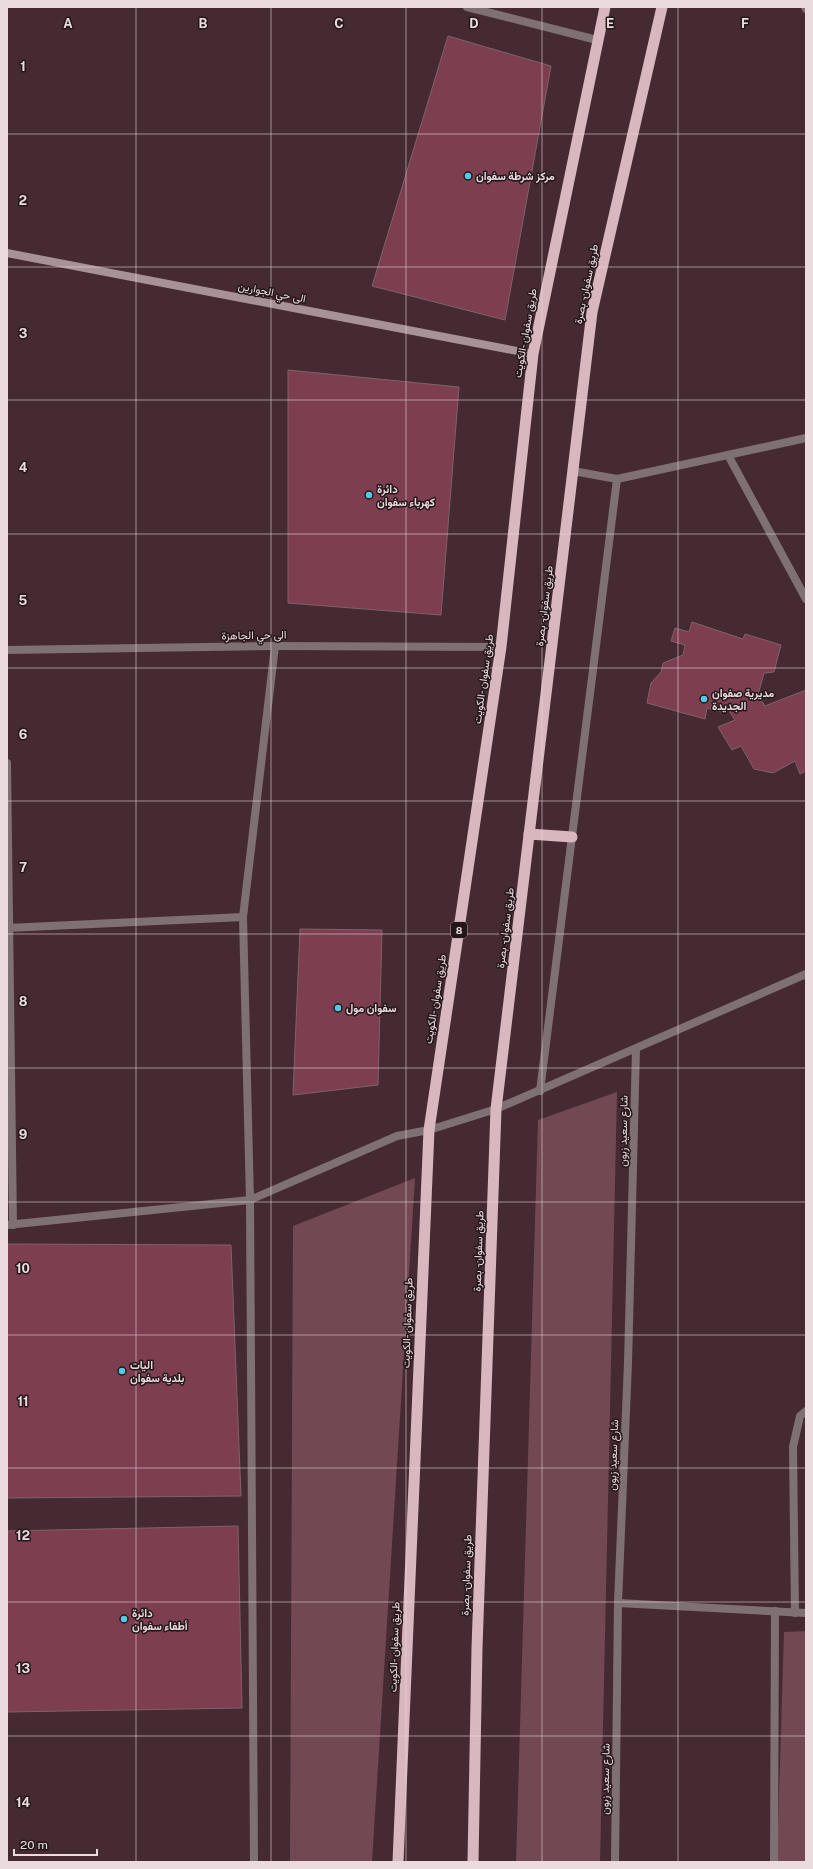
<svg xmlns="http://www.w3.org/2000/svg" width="813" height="1869" viewBox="0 0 813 1869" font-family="'Public Sans',Vazirmatn,sans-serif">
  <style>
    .green { fill: #724953 }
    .building { fill: #7d3e50; stroke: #7f6268 }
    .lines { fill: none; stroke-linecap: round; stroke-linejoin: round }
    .minor { stroke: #7e7073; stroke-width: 8 }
    .secondary { stroke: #a89297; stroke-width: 8 }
    .trunk { stroke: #d8b8be; stroke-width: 11 }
    .grid { fill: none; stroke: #ecdbde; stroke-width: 1; stroke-opacity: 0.55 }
    .poi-dot { fill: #56c9e1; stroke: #23171a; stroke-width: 1.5 }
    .labels { text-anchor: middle; stroke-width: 3; stroke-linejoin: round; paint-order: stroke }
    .shield { fill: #23171a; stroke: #b0a0a3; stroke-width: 1 }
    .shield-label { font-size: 10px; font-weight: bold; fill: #ecdbde }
    .poi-label { font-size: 11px; font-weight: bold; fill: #ecdbde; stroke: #23171a; text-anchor: start }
    .street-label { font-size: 11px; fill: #ecdbde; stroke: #23171a }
    .grid-label { font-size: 13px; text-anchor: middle; font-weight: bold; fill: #ecdbde; stroke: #23171a; stroke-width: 3; stroke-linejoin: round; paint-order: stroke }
  </style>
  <rect width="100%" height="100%" fill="#452b31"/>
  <!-- green -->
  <g class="green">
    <path d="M617 1092 600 1862H516L538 1120Z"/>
    <path d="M415 1178 372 1862H290L293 1226Z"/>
    <path d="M806 1631V1862H777L784 1632Z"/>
  </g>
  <!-- building -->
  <g class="building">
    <path d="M448 36 551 66 505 320 372 286Z"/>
    <path d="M288 370 459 387 441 615 288 603Z"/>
    <path d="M692 622 743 639 745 634 781 645 774 672 764 673 758 695 765 706 806 690V771L800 774 795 761 773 773 754 769 741 746 732 750 718 727 735 720 727 708 721 712 707 708 705 719 647 703 651 683 661 672 663 663 683 655 685 645 671 641 675 628 689 632Z"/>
    <path d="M300 929 382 930 378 1085 293 1095Z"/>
    <path d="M7 1244 231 1245 241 1496 7 1498Z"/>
    <path d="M238 1526 242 1708 7 1712V1531Z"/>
  </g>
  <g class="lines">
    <!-- minor -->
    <g class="minor">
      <path d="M467 7 597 40"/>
      <path d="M805 7 806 9"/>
      <path d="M728 455 806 599"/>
      <path d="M573 471 617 479 806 438"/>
      <path d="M7 650 275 646 501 647"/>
      <path d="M7 763 13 1225"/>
      <path d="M7 928 243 917"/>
      <path d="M540 1091 617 479"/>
      <path d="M7 1225 250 1200 397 1136 429 1130 496 1109 806 974"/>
      <path d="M618 1603 806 1613"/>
      <path d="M795 1613 793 1447 800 1416 806 1411"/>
      <path d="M254 1862 250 1200 243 917 275 646"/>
      <path d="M615 1862 618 1603 628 1363 636 1049"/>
      <path d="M774 1862 775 1611"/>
    </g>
    <!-- secondary -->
    <path class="secondary" d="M7 253 533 354"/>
    <!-- trunk -->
    <g class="trunk">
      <path d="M529 834 572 837"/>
      <path d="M398 1862 429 1130 501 647 533 354 605 7"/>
      <path d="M473 1862 477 1648 496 1109 592 312 662 7"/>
    </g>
  </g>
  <!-- grid -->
  <path class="grid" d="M136 7V1862M271 7V1862M406 7V1862M542 7V1862M678 7V1862M7 134H806M7 267H806M7 400H806M7 534H806M7 668H806M7 801H806M7 934H806M7 1068H806M7 1202H806M7 1335H806M7 1468H806M7 1602H806M7 1736H806"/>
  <!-- markers -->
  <g class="poi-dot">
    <circle cx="468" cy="176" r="4"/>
    <circle cx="369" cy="495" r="4"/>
    <circle cx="704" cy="699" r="4"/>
    <circle cx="338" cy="1008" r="4"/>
    <circle cx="122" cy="1371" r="4"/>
    <circle cx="124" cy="1619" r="4"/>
  </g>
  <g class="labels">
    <!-- shield labels -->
    <rect class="shield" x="451" y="922" width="16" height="16" rx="3"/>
    <g class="shield-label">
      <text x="459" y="934">8</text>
    </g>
    <!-- poi labels -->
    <g class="poi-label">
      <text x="476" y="180">مركز شرطة سفوان</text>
      <text x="377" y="493">دائرة<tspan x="377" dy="13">كهرباء سفوان</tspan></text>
      <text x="712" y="697">مديرية صفوان<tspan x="712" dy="13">الجديدة</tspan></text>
      <text x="346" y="1012">سفوان مول</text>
      <text x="130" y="1369">اليات<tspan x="130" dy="13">بلدية سفوان</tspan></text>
      <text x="132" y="1617">دائرة<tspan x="132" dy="13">أطفاء سفوان</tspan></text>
    </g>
    <!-- street labels -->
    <g class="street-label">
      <text transform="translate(586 284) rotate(-78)" y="4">طريق سفوان- بصرة</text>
      <text transform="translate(272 292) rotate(11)" y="4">الى حي الجوارين</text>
      <text transform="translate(525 333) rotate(-80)" y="4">طريق سفوان -الكويت</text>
      <text transform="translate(544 606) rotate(-83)" y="4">طريق سفوان- بصرة</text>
      <text transform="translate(254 635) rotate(-1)" y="4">الى حي الجاهزة</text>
      <text transform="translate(483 679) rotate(-82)" y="4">طريق سفوان -الكويت</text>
      <text transform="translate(505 928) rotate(-83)" y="4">طريق سفوان- بصرة</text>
      <text transform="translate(435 999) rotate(-81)" y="4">طريق سفوان -الكويت</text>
      <text transform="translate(623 1131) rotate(-89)" y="4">شارع سعيد زبون</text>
      <text transform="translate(478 1251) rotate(-88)" y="4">طريق سفوان- بصرة</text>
      <text transform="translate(407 1323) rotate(-88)" y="4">طريق سفوان -الكويت</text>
      <text transform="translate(613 1455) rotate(-88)" y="4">شارع سعيد زبون</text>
      <text transform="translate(466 1575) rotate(-88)" y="4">طريق سفوان- بصرة</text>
      <text transform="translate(394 1647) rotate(-88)" y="4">طريق سفوان -الكويت</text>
      <text transform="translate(605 1779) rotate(-89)" y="4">شارع سعيد زبون</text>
    </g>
  </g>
  <g class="grid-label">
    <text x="68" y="28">A</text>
    <text x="203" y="28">B</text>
    <text x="339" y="28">C</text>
    <text x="474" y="28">D</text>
    <text x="610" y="28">E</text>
    <text x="745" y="28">F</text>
    <text x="23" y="71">1</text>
    <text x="23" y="205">2</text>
    <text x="23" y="338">3</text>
    <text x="23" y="472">4</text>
    <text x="23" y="605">5</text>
    <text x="23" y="739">6</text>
    <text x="23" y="872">7</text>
    <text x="23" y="1006">8</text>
    <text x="23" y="1139">9</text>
    <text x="23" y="1273">10</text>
    <text x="23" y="1406">11</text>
    <text x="23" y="1540">12</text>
    <text x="23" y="1673">13</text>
    <text x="23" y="1807">14</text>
  </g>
  <!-- border -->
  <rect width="813" height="1869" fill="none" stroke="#ecdbde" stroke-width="16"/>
  <!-- scale -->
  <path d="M14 1849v6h83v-6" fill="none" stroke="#ecdbde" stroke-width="2"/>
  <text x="20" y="1849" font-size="12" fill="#ecdbde" stroke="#23171a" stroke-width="3" paint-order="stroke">20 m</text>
</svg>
